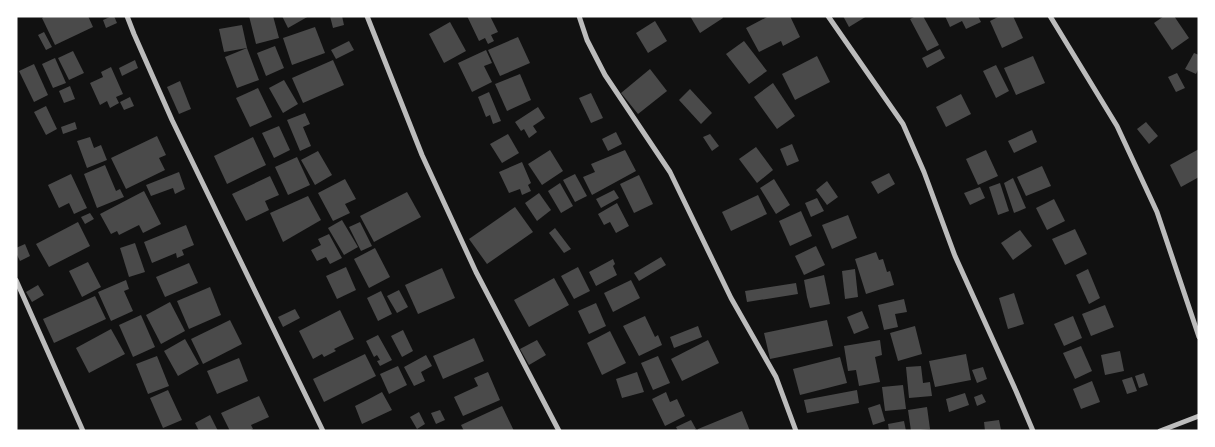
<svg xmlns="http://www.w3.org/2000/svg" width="1215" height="447" viewBox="0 0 1215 447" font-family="'Work Sans',sans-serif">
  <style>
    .building { fill: #4a4a4a }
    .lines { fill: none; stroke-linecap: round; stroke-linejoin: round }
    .minor { stroke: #bcbcbc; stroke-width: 5 }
  </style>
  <rect width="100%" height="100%" fill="#111"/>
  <!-- building -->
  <g class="building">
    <path d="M45 16H88L93 27 55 45 42 18Z"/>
    <path d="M112 16H114L117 23 106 28 103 20Z"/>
    <path d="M249 16H273L279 38 256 44Z"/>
    <path d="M282 16H309L288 28Z"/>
    <path d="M330 16H342L344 25 333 28Z"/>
    <path d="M467 16H490L498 32 491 35 494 41 488 44 485 38 479 41Z"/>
    <path d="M690 16H722L723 18 700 33Z"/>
    <path d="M769 16H790L800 37 783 46 781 41 759 52 746 28Z"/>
    <path d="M843 16H867L849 27Z"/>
    <path d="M916 16H923L939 45 927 51 910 19Z"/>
    <path d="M945 16H978L981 22 966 29 962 21 950 27Z"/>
    <path d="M1000 16H1013L1023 38 1002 48 990 21Z"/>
    <path d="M1164 16H1174L1189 38 1172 50 1154 23Z"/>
    <path d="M655 21 667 41 648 53 636 33Z"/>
    <path d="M450 22 466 51 444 63 429 34Z"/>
    <path d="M242 25 247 48 224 52 219 29Z"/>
    <path d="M315 27 325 53 292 65 283 38Z"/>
    <path d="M44 32 52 47 46 50 38 35Z"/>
    <path d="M518 37 530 63 500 76 488 50Z"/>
    <path d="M349 41 354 50 336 59 331 50Z"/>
    <path d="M744 41 767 71 749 84 726 54Z"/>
    <path d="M275 46 284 68 266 76 257 53Z"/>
    <path d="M247 48 259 80 237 88 225 57Z"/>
    <path d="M940 49 945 58 927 68 922 58Z"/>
    <path d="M486 50 492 63 484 66 492 82 472 92 458 63Z"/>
    <path d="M73 51 84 73 69 80 58 58Z"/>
    <path d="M1194 53 1199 55V68L1196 74 1185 69Z"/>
    <path d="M817 56 830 82 795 100 782 74Z"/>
    <path d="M1033 56 1045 83 1016 95 1004 68Z"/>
    <path d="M55 58 66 83 53 88 42 64Z"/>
    <path d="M135 60 138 68 122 76 119 68Z"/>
    <path d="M333 60 344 85 303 103 292 78Z"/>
    <path d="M34 64 48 95 34 102 19 71Z"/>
    <path d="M996 65 1009 91 996 98 983 71Z"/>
    <path d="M111 67 123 94 116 97 119 103 110 108 107 101 100 105 90 83 103 77 101 72Z"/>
    <path d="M650 69 667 91 638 114 621 93Z"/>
    <path d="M1177 73 1185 88 1176 92 1168 77Z"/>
    <path d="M520 74 531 100 507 111 495 84Z"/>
    <path d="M284 80 298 104 283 113 269 88Z"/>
    <path d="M180 81 191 109 179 114 167 87Z"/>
    <path d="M773 83 795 116 777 129 754 97Z"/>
    <path d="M70 86 75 99 64 103 59 91Z"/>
    <path d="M258 88 272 117 250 127 236 98Z"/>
    <path d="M690 89 712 113 701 124 679 100Z"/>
    <path d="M489 92 501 121 493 124 490 115 486 117 478 97Z"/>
    <path d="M591 93 603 118 591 123 579 98Z"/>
    <path d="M961 94 971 114 946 127 936 107Z"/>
    <path d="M130 97 134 106 124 110 120 102Z"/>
    <path d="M46 106 57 129 46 135 34 112Z"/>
    <path d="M538 107 545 118 533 126 537 132 529 138 524 129 521 131 515 122Z"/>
    <path d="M305 113 310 124 303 127 311 146 300 151 287 120Z"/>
    <path d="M75 122 77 129 63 134 61 127Z"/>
    <path d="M1146 122 1158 136 1149 144 1137 129Z"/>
    <path d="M279 126 290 150 274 158 262 133Z"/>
    <path d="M1032 130 1037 142 1014 153 1008 141Z"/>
    <path d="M616 132 622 144 608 151 602 139Z"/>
    <path d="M508 134 519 153 502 163 490 144Z"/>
    <path d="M710 134 719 146 712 151 703 137Z"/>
    <path d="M157 136 166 155 159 158 165 170 126 189 111 158Z"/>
    <path d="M90 137 94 148 101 145 107 160 87 168 77 141Z"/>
    <path d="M253 137 266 165 227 184 214 156Z"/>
    <path d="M792 144 799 161 787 166 780 149Z"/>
    <path d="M756 147 773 170 757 183 739 159Z"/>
    <path d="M1199 149V177L1181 187 1170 165Z"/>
    <path d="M550 150 563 171 542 185 528 164Z"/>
    <path d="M625 150 636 171 592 195 583 177 595 172 591 164Z"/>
    <path d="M986 150 998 176 978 185 966 159Z"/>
    <path d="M318 151 332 175 315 185 301 160Z"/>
    <path d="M297 157 310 185 288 195 275 167Z"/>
    <path d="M522 162 531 183 528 185 531 191 522 195 520 189 509 193 499 172Z"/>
    <path d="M105 165 116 191 120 189 124 197 97 208 84 174Z"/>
    <path d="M1042 166 1051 186 1026 196 1017 177Z"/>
    <path d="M179 172 185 189 175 194 173 188 151 196 146 185Z"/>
    <path d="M889 173 895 184 878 194 871 182Z"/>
    <path d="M71 174 87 208 74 214 69 203 59 208 48 185Z"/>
    <path d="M575 174 587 196 575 202 563 180Z"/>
    <path d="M639 175 653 204 634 213 620 184Z"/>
    <path d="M270 176 279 195 265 201 269 210 246 221 232 194Z"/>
    <path d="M1013 178 1026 208 1014 213 1004 183Z"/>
    <path d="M345 179 356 199 345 204 350 213 333 221 318 193Z"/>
    <path d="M774 179 790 205 776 214 760 188Z"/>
    <path d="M827 181 838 197 827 205 816 190Z"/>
    <path d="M560 183 573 206 561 213 548 191Z"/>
    <path d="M1000 183 1009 211 998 215 989 187Z"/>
    <path d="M980 187 985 198 970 205 964 193Z"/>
    <path d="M614 190 619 198 601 208 596 199Z"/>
    <path d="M144 191 161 224 143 233 139 225 119 235 117 231 111 234 100 214Z"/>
    <path d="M407 192 421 217 374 242 360 216Z"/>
    <path d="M539 193 551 210 537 221 525 203Z"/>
    <path d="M758 195 767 214 731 231 722 212Z"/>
    <path d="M308 196 321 220 283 242 270 213Z"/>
    <path d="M817 198 824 211 811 217 805 203Z"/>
    <path d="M1054 199 1065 221 1047 230 1036 208Z"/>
    <path d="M617 203 629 226 616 233 610 222 604 225 598 214Z"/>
    <path d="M515 207 533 232 487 264 469 239Z"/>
    <path d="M801 211 812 236 790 246 779 221Z"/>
    <path d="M90 213 94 219 85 224 81 217Z"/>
    <path d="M848 215 857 238 832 249 822 225Z"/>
    <path d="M342 220 358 247 344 255 328 228Z"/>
    <path d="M78 222 90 246 49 267 36 244Z"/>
    <path d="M360 222 372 246 361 251 349 227Z"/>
    <path d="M186 225 194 245 182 250 184 255 177 258 176 253 152 263 144 242Z"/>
    <path d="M555 228 571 249 564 253 549 233Z"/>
    <path d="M1075 229 1087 254 1065 265 1052 239Z"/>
    <path d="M1020 230 1032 246 1013 260 1001 243Z"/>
    <path d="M329 234 342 258 330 264 326 257 317 261 311 250 321 245 318 239Z"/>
    <path d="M135 243 145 272 129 277 120 248Z"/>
    <path d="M25 244 30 256 20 261 16 253V248Z"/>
    <path d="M816 246 825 265 804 275 795 256Z"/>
    <path d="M375 248 390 277 369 288 354 259Z"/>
    <path d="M876 252 879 260 883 259 887 272 890 271 894 285 866 294 855 259Z"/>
    <path d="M661 257 666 265 639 281 634 273Z"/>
    <path d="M613 259 615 264 613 266 617 275 596 286 589 272Z"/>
    <path d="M88 262 101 287 82 297 69 271Z"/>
    <path d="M189 263 198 283 165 297 156 277Z"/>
    <path d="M346 267 356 290 337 299 326 276Z"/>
    <path d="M578 267 590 291 574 299 561 276Z"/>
    <path d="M442 268 455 298 418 314 405 285Z"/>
    <path d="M855 269 858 297 845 299 842 271Z"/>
    <path d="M1088 269 1100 298 1089 304 1076 275Z"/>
    <path d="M824 275 830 304 810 308 807 297 804 280Z"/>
    <path d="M554 278 569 305 529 327 514 300Z"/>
    <path d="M126 280 129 289 124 291 133 311 111 321 98 292Z"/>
    <path d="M631 280 640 298 613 312 604 293Z"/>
    <path d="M796 283 798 294 747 302 745 291Z"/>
    <path d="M38 285 44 295 32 302 26 292Z"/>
    <path d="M210 287 221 315 189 329 177 301Z"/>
    <path d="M399 290 408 307 397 313 387 296Z"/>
    <path d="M381 291 392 314 378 321 367 298Z"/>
    <path d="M1014 293 1024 324 1008 329 999 298Z"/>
    <path d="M95 296 106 319 54 343 43 319Z"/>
    <path d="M904 299 907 312 895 314 898 327 884 330 878 305Z"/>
    <path d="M170 302 185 331 161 344 146 315Z"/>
    <path d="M596 303 606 326 589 334 578 311Z"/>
    <path d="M1105 305 1114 327 1091 336 1082 314Z"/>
    <path d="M295 309 300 318 283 327 278 317Z"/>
    <path d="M340 310 354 339 334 349 336 351 324 357 322 354 313 359 299 331Z"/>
    <path d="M862 311 869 328 854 334 847 317Z"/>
    <path d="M141 315 155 347 133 357 119 325Z"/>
    <path d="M645 316 655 337 658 335 662 345 639 356 623 326Z"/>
    <path d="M1073 316 1082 338 1064 346 1054 324Z"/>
    <path d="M230 320 242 344 203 364 191 339Z"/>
    <path d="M827 320 833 346 770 359 764 333Z"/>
    <path d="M698 326 702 337 674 348 670 337Z"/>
    <path d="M915 326 922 354 898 361 890 333Z"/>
    <path d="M111 329 125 354 89 373 76 348Z"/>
    <path d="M403 330 413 351 402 357 391 336Z"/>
    <path d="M610 331 626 363 602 375 587 343Z"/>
    <path d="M378 335 392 360 380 366 377 361 380 360 377 355 374 357 366 341Z"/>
    <path d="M474 338 484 361 443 379 433 356Z"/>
    <path d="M185 339 199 364 178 376 164 351Z"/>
    <path d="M537 340 546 355 529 365 520 349Z"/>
    <path d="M708 340 719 363 682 381 671 359Z"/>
    <path d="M880 340 882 355 875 357 880 382 859 386 856 370 848 371 844 346Z"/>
    <path d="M1081 346 1092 371 1075 379 1063 353Z"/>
    <path d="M1120 351 1124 371 1105 375 1101 355Z"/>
    <path d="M365 354 376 376 324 402 313 379Z"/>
    <path d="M966 354 971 380 935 387 929 361Z"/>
    <path d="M426 355 432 366 421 372 425 381 414 386 404 367Z"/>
    <path d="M157 356 169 386 148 394 136 364Z"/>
    <path d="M658 356 670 383 653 390 641 363Z"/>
    <path d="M840 357 847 383 800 395 793 369Z"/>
    <path d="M239 358 248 381 217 394 207 371Z"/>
    <path d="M398 366 407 385 389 394 380 374Z"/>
    <path d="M921 366 923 383 930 382 932 396 909 398 906 367Z"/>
    <path d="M983 367 987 379 977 383 972 370Z"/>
    <path d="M488 372 500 400 463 416 454 397 478 386 474 378Z"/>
    <path d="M637 372 644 392 622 398 616 379Z"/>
    <path d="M1144 373 1148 385 1139 388 1135 376Z"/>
    <path d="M1132 377 1137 391 1127 394 1122 380Z"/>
    <path d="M1092 381 1100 402 1081 409 1073 389Z"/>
    <path d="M903 385 906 409 885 411 882 387Z"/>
    <path d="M168 390 182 420 163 428 150 398Z"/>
    <path d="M857 390 859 403 807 413 804 400Z"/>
    <path d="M382 392 392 410 362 424 355 406 369 399Z"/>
    <path d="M666 392 670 402 677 399 685 416 665 426 652 399Z"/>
    <path d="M965 393 969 405 949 412 946 399Z"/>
    <path d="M982 394 986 402 977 406 974 397Z"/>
    <path d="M259 396 269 417 251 425 253 429 249 431H230L221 413Z"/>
    <path d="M880 404 885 421 873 425 868 408Z"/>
    <path d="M502 406 514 431H464L461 425Z"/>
    <path d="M927 407 930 429 911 431 908 410Z"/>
    <path d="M440 410 445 420 436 424 431 413Z"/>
    <path d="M742 411 750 431H698V429Z"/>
    <path d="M419 412 425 424 417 429 410 417Z"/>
    <path d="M210 415 218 431H199L195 423Z"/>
    <path d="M691 420 696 429 693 431H678L676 427Z"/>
    <path d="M999 420 1001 430 985 431 984 422Z"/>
    <path d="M904 421 906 431H889L888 424Z"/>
  </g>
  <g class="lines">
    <!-- minor -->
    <g class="minor">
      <path d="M127 16 134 34 172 120 323 431"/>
      <path d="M367 16 422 155 476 272 559 431"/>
      <path d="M579 16 587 40 605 75 670 172 731 298 776 377 796 431"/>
      <path d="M828 16 903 124 924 172 955 256 1016 391 1033 431"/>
      <path d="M1050 16 1117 126 1157 212 1199 337"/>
      <path d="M16 280 83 431"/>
      <path d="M1160 431 1199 416"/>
    </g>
  </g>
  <!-- border -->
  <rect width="1215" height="447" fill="none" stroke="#ffffff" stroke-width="35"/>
</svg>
